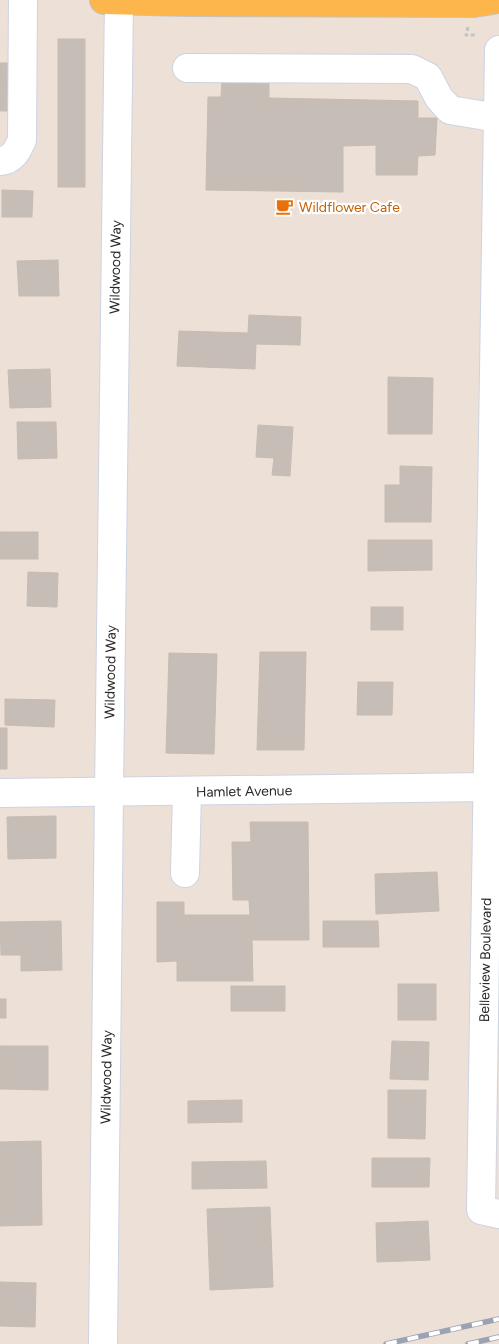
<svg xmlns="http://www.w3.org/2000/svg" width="499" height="1344" viewBox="0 0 499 1344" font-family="Figtree,sans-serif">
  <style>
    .building { fill: #c7bdb7; stroke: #c7bcb1 }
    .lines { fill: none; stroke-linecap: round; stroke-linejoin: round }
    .minor-casing { stroke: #ccd4e3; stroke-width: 30 }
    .major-casing { stroke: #c3c3c3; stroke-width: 30 }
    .path { stroke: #c3c3c3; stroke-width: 3; stroke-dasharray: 4 2.5; stroke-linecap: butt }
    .minor { stroke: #fff; stroke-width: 28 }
    .major { stroke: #fdb64b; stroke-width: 28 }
    .rail-casing { stroke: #9aa2b4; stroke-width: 5.5 }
    .rail { stroke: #fff; stroke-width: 4; stroke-dasharray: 11; stroke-linecap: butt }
    .labels { text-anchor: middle; stroke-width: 4.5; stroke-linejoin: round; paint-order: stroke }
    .food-label { font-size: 14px; fill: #c56008; stroke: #fff; text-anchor: start }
    .street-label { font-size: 14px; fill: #282828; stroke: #fff }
  </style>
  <rect width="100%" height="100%" fill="#ece0d7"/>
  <!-- building -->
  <g class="building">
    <rect x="58" y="39" width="27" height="148"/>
    <rect x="0" y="63" width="16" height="48"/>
    <path d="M222 81 269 82V98L418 101V118H437L435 155 418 156 417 175H376V145L343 146V192L206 190 208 97H221Z"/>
    <path d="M2 190 33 191 32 217H2Z"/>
    <path d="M58 260 59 296H19L17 261Z"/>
    <path d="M249 315 301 317 300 345 256 344 255 369 177 366 179 331 248 333Z"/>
    <path d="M50 369 51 407 10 408 8 370Z"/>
    <path d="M388 377 433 378 432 434H388Z"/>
    <path d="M17 422H56L57 458 18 459Z"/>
    <path d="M258 425 293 427 290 476 272 475 274 458 256 457Z"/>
    <path d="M400 466 432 467 431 522H385V485H400Z"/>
    <rect x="0" y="532" width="38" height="27"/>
    <path d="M368 540H432V570L368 571Z"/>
    <path d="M28 572 58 573 57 607 27 606Z"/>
    <rect x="371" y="607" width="32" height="23"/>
    <path d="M260 652H306L304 750H257Z"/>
    <path d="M169 653 217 654 214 754 166 753Z"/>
    <path d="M358 682H393L392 715H357Z"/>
    <path d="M5 699 55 700 54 727 5 725Z"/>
    <rect x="0" y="728" width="7" height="41"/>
    <path d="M56 816V858L8 859 7 817Z"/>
    <path d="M250 822H308L309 940H252L253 981H177V961L157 962V902H184V915H250L249 900H233L232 842H251Z"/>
    <path d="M437 872 439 911 376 914 375 874Z"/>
    <path d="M61 921 62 970 21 971V955H1L0 922Z"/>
    <path d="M323 921H378L379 947H323Z"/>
    <rect x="398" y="984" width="38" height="36"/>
    <rect x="231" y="986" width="54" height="25"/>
    <rect x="0" y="999" width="6" height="19"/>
    <path d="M392 1041 429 1042 428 1080 390 1079Z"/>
    <path d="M0 1046H48V1090L0 1089Z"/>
    <path d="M388 1090H426L425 1139 388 1138Z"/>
    <path d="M242 1100V1122L188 1123V1101Z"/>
    <path d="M41 1141 42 1225 0 1226V1142Z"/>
    <path d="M372 1158H430L429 1187H372Z"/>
    <path d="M266 1161 267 1188 192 1189V1162Z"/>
    <path d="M270 1207 273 1287 210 1290 207 1209Z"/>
    <path d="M428 1221 430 1260 377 1262 376 1223Z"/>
    <path d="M0 1282 36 1283 35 1327 0 1326Z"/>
  </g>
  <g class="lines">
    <defs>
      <g id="minor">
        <path d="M499 50 481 1210 499 1214"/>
        <path d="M187 68 412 69 428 77 439 98 450 110 498 118"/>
        <path d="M0 161C13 160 17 151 22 140L23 0"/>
        <path d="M0 793 488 787"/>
        <path d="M185 873 187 791"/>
        <path d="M103 1344 109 792 119 0"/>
      </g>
      <path id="major" d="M104 0 189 2 474 3 493 0"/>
    </defs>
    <!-- minor casing -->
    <use href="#minor" class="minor-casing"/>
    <!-- major casing -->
    <use href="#major" class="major-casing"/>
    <!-- path -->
    <path class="path" d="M468 27 466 35H477"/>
    <!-- minor -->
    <use href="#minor" class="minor"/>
    <!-- major -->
    <use href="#major" class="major"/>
    <defs>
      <g id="rail">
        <path d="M386 1344 499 1319"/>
        <path d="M468 1344 499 1337"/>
      </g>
    </defs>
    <!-- rail casing -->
    <use href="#rail" class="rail-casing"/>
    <!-- rail -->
    <use href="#rail" class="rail"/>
  </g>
  <!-- icons -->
  <defs>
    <symbol id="cafe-bare" viewBox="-9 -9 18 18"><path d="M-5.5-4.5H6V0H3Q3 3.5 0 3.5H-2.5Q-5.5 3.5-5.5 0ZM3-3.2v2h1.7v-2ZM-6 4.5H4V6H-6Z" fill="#e8710a" stroke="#fff" stroke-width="2.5" paint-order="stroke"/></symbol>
  </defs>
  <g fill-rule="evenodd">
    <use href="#cafe-bare" x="272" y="194" width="25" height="25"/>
  </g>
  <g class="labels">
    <!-- food labels -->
    <g class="food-label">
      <text x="299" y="212">Wildflower Cafe</text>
    </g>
    <!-- street labels -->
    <g class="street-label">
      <text transform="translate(115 267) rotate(-89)" y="5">Wildwood Way</text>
      <text transform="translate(110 672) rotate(-89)" y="5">Wildwood Way</text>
      <text transform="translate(244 791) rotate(-1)" y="5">Hamlet Avenue</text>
      <text transform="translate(485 960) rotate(-89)" y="5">Belleview Boulevard</text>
      <text transform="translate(106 1077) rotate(-89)" y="5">Wildwood Way</text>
    </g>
  </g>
</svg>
